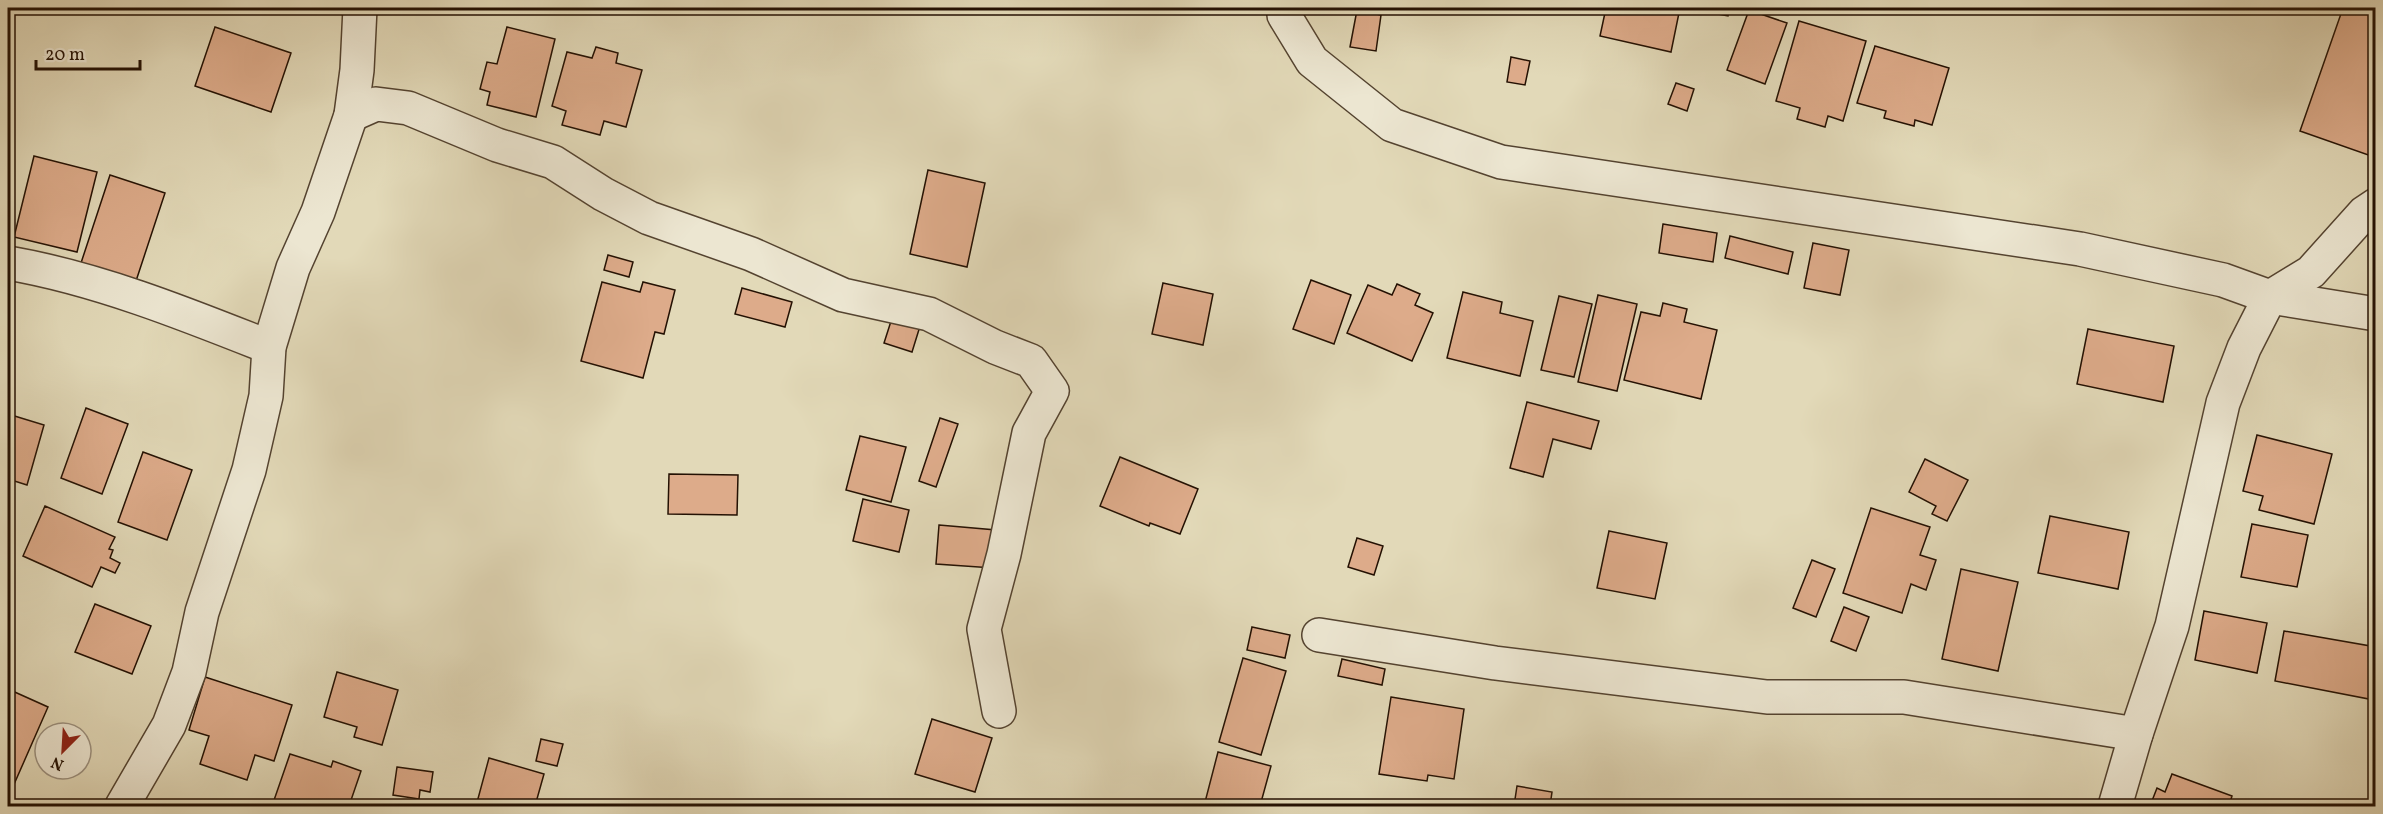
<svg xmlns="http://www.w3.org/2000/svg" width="2383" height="814" viewBox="0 0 2383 814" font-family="Vollkorn,serif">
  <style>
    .building { fill: #ddab8a; stroke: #241103; stroke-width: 1.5 }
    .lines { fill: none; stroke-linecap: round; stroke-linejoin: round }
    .street-casing { stroke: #544330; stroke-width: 36 }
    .street { stroke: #ece6d1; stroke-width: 33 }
  </style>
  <rect width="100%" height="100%" fill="#e2d9b8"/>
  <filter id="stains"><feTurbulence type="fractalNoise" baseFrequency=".00333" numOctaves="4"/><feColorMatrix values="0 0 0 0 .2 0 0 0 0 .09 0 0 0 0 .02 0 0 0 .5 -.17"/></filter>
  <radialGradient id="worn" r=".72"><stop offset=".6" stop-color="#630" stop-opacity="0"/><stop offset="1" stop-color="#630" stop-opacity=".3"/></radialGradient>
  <!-- building -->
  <g class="building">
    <path d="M1379 8H1402L1401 14Z"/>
    <path d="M1606 8H1680L1671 52 1600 36Z"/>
    <path d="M1713 8H1730L1728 16 1712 13Z"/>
    <path d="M2343 8H2376L2374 157 2300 131Z"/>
    <path d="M1357 10 1381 15 1376 51 1350 47Z"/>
    <path d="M1749 10 1787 23 1765 84 1727 70Z"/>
    <path d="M1799 21 1866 41 1843 121 1828 116 1825 127 1797 119 1800 108 1776 101Z"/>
    <path d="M215 27 291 53 271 112 195 86Z"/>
    <path d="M507 27 555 39 536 117 487 105 490 92 480 89 487 62 497 64Z"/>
    <path d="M1875 46 1949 68 1932 125 1915 120 1914 126 1884 118 1886 111 1857 103Z"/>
    <path d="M596 47 618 53 616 63 642 70 626 127 604 121 600 135 562 125 566 111 552 106 567 52 592 58Z"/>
    <path d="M1511 57 1530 61 1525 85 1507 82Z"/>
    <path d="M1676 83 1694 89 1687 111 1668 104Z"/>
    <path d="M34 156 97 172 77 252 14 237Z"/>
    <path d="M928 170 985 183 967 267 910 254Z"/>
    <path d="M110 175 165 193 135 284 80 266Z"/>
    <path d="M1663 224 1717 233 1713 262 1659 253Z"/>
    <path d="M1730 236 1793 252 1788 274 1725 258Z"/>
    <path d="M1813 243 1849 250 1840 295 1804 288Z"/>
    <path d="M608 255 633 262 629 277 604 270Z"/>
    <path d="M1311 280 1351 295 1334 344 1293 329Z"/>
    <path d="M602 282 640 292 643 282 675 290 664 334 655 332 643 378 581 361Z"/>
    <path d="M1163 283 1213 294 1203 345 1152 334Z"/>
    <path d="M1397 284 1420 294 1415 305 1433 313 1412 361 1347 333 1368 285 1392 295Z"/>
    <path d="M742 288 792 302 785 327 735 314Z"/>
    <path d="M1463 292 1502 302 1500 313 1533 321 1520 376 1447 358Z"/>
    <path d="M1598 295 1637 304 1617 391 1578 382Z"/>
    <path d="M1559 296 1592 304 1574 377 1541 370Z"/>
    <path d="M1663 303 1687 309 1684 322 1717 330 1701 399 1624 380 1641 312 1660 316Z"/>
    <path d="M893 315 921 323 912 352 884 343Z"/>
    <path d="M2088 329 2174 346 2163 402 2077 384Z"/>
    <path d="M1527 402 1599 421 1591 449 1553 439 1543 477 1510 468Z"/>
    <path d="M86 408 128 424 102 494 61 478Z"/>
    <path d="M8 414 44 425 27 485 8 479Z"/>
    <path d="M940 418 958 424 936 487 919 481Z"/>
    <path d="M2257 435 2332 454 2314 524 2259 510 2263 496 2243 491Z"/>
    <path d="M860 436 906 447 891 502 846 490Z"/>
    <path d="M143 452 192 470 167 540 118 522Z"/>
    <path d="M1120 457 1198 489 1180 534 1150 523 1149 526 1100 506Z"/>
    <path d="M1925 459 1968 480 1947 521 1932 514 1936 506 1909 492Z"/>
    <path d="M669 474 738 475 737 515 668 514Z"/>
    <path d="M863 499 909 510 899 552 853 541Z"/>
    <path d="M45 506 115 537 109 549 113 550 110 558 120 563 115 573 101 567 92 587 23 556Z"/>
    <path d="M1871 508 1930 527 1920 555 1936 560 1926 590 1911 584 1902 613 1843 593Z"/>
    <path d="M2050 516 2129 532 2118 589 2038 573Z"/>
    <path d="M2252 524 2308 535 2297 587 2241 577Z"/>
    <path d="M939 525 996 530 993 568 936 564Z"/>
    <path d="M1609 531 1667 543 1655 599 1597 588Z"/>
    <path d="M1357 538 1383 546 1374 575 1348 567Z"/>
    <path d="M1812 560 1835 569 1816 617 1793 608Z"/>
    <path d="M1961 569 2018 582 1998 671 1942 659Z"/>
    <path d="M95 604 151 626 132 674 75 652Z"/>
    <path d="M1844 607 1869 617 1856 651 1831 641Z"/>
    <path d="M2204 611 2267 623 2257 673 2195 660Z"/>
    <path d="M1252 627 1290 635 1285 658 1247 650Z"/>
    <path d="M2284 631 2376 647V662L2369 699 2275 681Z"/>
    <path d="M1243 658 1286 671 1261 755 1219 742Z"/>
    <path d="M1342 659 1385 669 1382 685 1338 676Z"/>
    <path d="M337 672 398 690 382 745 354 737 357 727 324 717Z"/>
    <path d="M205 677 292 705 274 761 255 755 247 780 200 764 209 736 189 730Z"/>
    <path d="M8 689 48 707 8 798Z"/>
    <path d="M1391 697 1464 709 1454 779 1428 775 1427 781 1379 774Z"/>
    <path d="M932 719 992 738 975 792 915 774Z"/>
    <path d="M541 739 563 744 557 766 536 761Z"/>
    <path d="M1218 752 1271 766 1260 806H1204Z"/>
    <path d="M290 754 331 767 333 761 361 771 349 806H272Z"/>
    <path d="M489 758 544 774 535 806H476Z"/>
    <path d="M397 767 433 772 430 792 420 790 419 799 393 795Z"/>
    <path d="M2172 774 2232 796 2229 806H2150L2157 788 2165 792Z"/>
    <path d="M1517 786 1552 792 1550 806H1514Z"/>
  </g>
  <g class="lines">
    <defs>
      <g id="street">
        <path d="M1285 8 1284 15 1312 61 1392 125 1501 162 2080 249 2223 280 2270 297 2376 314"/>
        <path d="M351 115 376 104 408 108 497 145 553 162 603 194 649 218 751 254 843 295 929 314 995 347 1031 361 1052 391 1029 433 1004 554 984 629 999 711"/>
        <path d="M8 263C96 278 186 314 269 347"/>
        <path d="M1319 635 1495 663 1767 697H1904L2136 734"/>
        <path d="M122 806 169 725 189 672 202 612 249 470 266 396 269 347 293 268 318 212 351 115 357 70 360 8"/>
        <path d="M2115 806 2136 734 2172 626 2223 403 2244 348 2270 297 2311 272 2364 213 2376 205"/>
      </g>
    </defs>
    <!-- street casing -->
    <use href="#street" class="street-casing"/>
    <!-- street -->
    <use href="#street" class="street"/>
  </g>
  <!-- margin -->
  <rect width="2383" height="814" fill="none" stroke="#e2d9b8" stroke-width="30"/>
  <rect x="9" y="9" width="2365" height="796" fill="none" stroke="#241103" stroke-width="3"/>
  <rect x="15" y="15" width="2353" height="784" fill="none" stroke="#241103" stroke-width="1.5"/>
  <!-- north arrow -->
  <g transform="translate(63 751) rotate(204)"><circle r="28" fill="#ece6d1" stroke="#9c917f" stroke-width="1.5"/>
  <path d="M0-4.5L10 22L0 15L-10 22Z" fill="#8f2418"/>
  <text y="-9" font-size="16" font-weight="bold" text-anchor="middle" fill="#241103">N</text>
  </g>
  <!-- scale -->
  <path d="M36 60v9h104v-9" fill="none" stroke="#241103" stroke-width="3"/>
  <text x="45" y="60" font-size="18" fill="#241103" stroke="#ece6d1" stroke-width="4.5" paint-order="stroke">20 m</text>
  <rect width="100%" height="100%" filter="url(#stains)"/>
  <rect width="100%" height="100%" fill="url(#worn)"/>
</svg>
